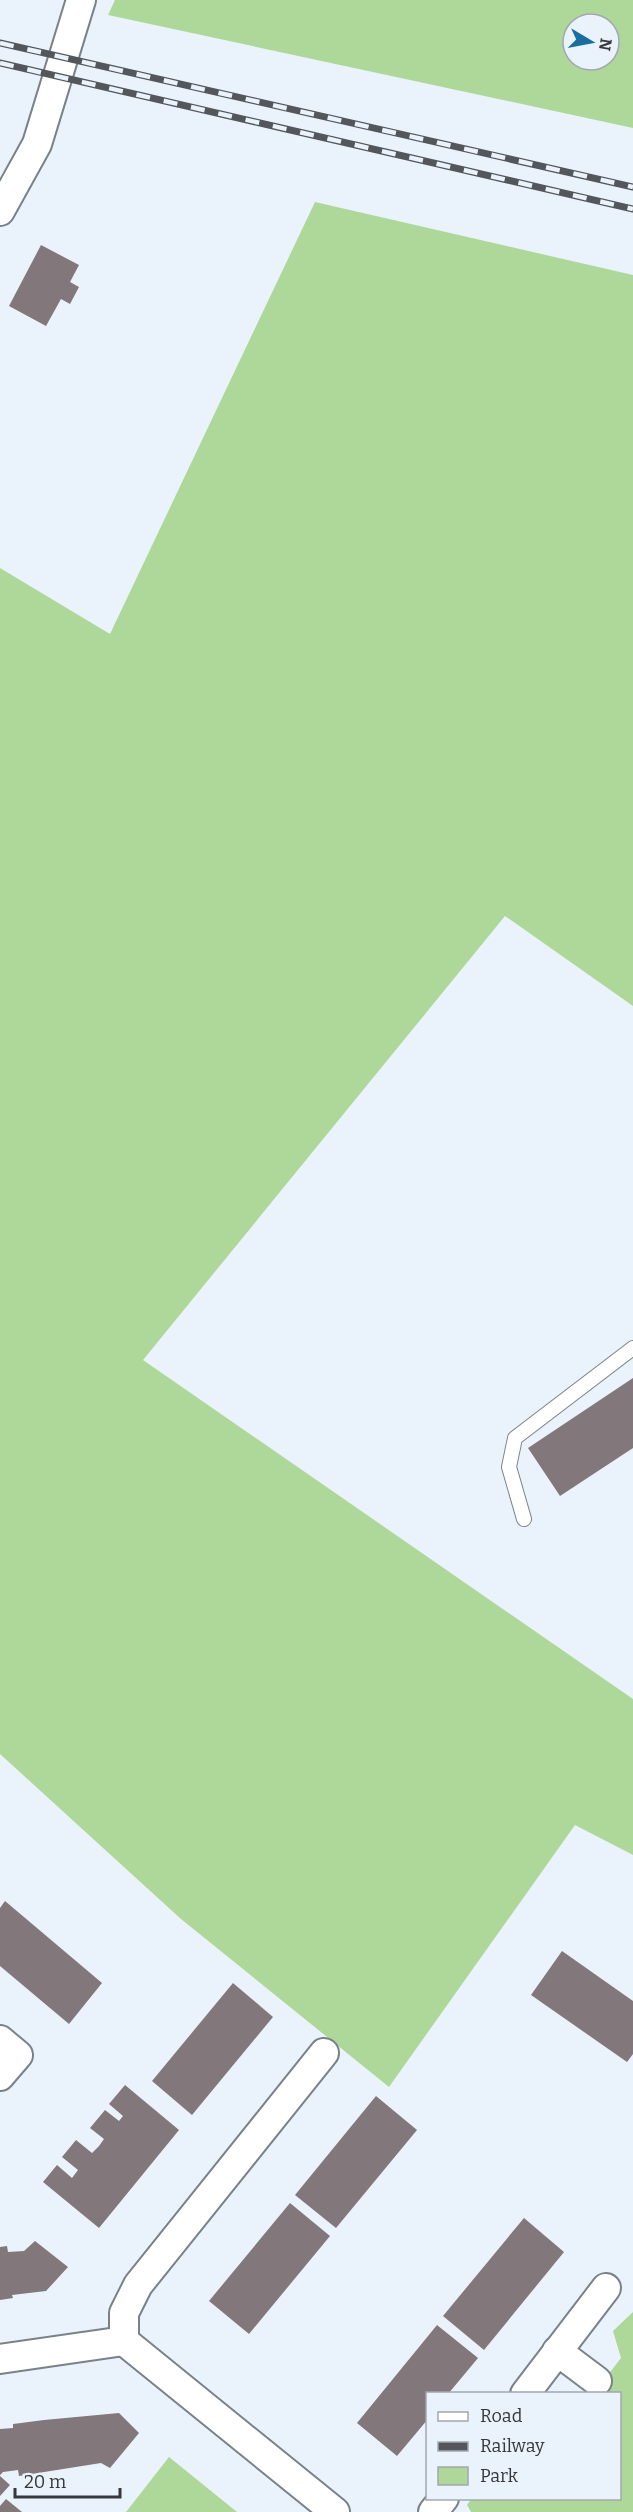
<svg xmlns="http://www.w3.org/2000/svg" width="633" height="2512" viewBox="0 0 633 2512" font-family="Bitter,serif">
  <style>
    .green { fill: #add899; fill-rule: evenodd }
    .building { fill: #82777b }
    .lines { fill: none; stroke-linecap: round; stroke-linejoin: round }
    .lane-casing { stroke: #798289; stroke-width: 16 }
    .street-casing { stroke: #798289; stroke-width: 32 }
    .lane { stroke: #fff; stroke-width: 14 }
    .street { stroke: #fff; stroke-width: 28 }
    .rail-casing { stroke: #53575c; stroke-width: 7 }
    .rail { stroke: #eaf3fb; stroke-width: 4.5; stroke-dasharray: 14; stroke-linecap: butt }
  </style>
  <rect width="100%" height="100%" fill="#eaf3fb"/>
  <!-- green -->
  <g class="green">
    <path d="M115 0H633V128L108 15ZM573 24H609V60H573Z"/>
    <path d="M315 202 633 275V1006L505 916 143 1360 633 1699V1855L575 1825 389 2087 181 1919 0 1754V568L110 634Z"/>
    <path d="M633 2312V2512H471L467 2505 472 2498H620V2394L594 2393 621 2358 613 2331Z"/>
    <path d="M169 2457 237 2512H126Z"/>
  </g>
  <!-- building -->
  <g class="building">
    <path d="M41 245 79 265 70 282 79 287 70 304 61 299 46 326 9 306Z"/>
    <path d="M633 1378V1448L560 1496 528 1448Z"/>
    <path d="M5 1901 102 1983 69 2024 0 1966V1908Z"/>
    <path d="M562 1951 633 2001V2054L627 2062 531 1995Z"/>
    <path d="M233 1983 273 2017 192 2115 152 2081Z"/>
    <path d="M125 2085 179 2130 99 2228 43 2182 57 2165 72 2178 78 2170 62 2157 76 2140 92 2153 99 2146 104 2139 90 2128 105 2110 119 2121 123 2116 109 2104Z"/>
    <path d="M376 2096 417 2130 336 2228 295 2195Z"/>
    <path d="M290 2203 330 2236 249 2334 209 2301Z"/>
    <path d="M524 2218 564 2252 484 2350 443 2316Z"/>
    <path d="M35 2241 68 2267 46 2291 12 2295 13 2298 0 2300V2247L7 2246 8 2252 24 2251Z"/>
    <path d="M437 2325 478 2358 448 2394H428V2419L397 2456 357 2423Z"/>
    <path d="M119 2413 139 2433 110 2468 101 2463 19 2476 18 2470 3 2472 0 2475V2429L13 2428V2424L44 2420Z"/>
    <path d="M0 2476 10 2485 0 2496Z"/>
    <path d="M6 2499 22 2512H0V2506Z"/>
  </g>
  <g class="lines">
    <defs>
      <path id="lane" d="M524 1519 509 1467 515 1438 633 1348"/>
      <g id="street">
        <path d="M0 211 37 144 81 0"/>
        <path d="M0 2040 18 2055 0 2076"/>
        <path d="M324 2053 138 2285 124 2313V2341L335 2512"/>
        <path d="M557 2351 597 2381"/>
        <path d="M0 2359 124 2341"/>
        <path d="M525 2394 606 2288"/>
        <path d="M433 2512 444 2498"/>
      </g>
    </defs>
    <!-- lane casing -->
    <use href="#lane" class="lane-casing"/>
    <!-- street casing -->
    <use href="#street" class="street-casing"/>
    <!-- lane -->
    <use href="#lane" class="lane"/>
    <!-- street -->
    <use href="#street" class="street"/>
    <defs>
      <g id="rail">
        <path d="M0 43 633 187"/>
        <path d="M0 63 633 209"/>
      </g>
    </defs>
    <!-- rail casing -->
    <use href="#rail" class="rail-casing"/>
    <!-- rail -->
    <use href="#rail" class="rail"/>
  </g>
  <!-- legend -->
  <rect x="426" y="2392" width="195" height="108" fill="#eaf3fb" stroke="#a2a8af" stroke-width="1.5"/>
  <rect x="438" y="2412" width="30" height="9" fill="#ffffff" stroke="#a2a8af" stroke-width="1.5"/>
  <text x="480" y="2422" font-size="18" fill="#35383c">Road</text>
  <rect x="438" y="2442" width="30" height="9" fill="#53575c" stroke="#a2a8af" stroke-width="1.5"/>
  <text x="480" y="2452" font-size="18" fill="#35383c">Railway</text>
  <rect x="438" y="2467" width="30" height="18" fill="#add899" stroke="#a2a8af" stroke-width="1.5"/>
  <text x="480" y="2482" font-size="18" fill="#35383c">Park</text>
  <!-- north arrow -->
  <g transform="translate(591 42) rotate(100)"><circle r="28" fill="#eaf3fb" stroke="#a2a8af" stroke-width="1.5"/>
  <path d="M0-4.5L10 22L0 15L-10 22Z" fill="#196e9f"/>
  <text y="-9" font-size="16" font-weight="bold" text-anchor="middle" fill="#35383c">N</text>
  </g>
  <!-- scale -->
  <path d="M15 2488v9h105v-9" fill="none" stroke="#35383c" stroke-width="3"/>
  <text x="24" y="2488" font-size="18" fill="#35383c" stroke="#eaf3fb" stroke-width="4.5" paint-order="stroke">20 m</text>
</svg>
